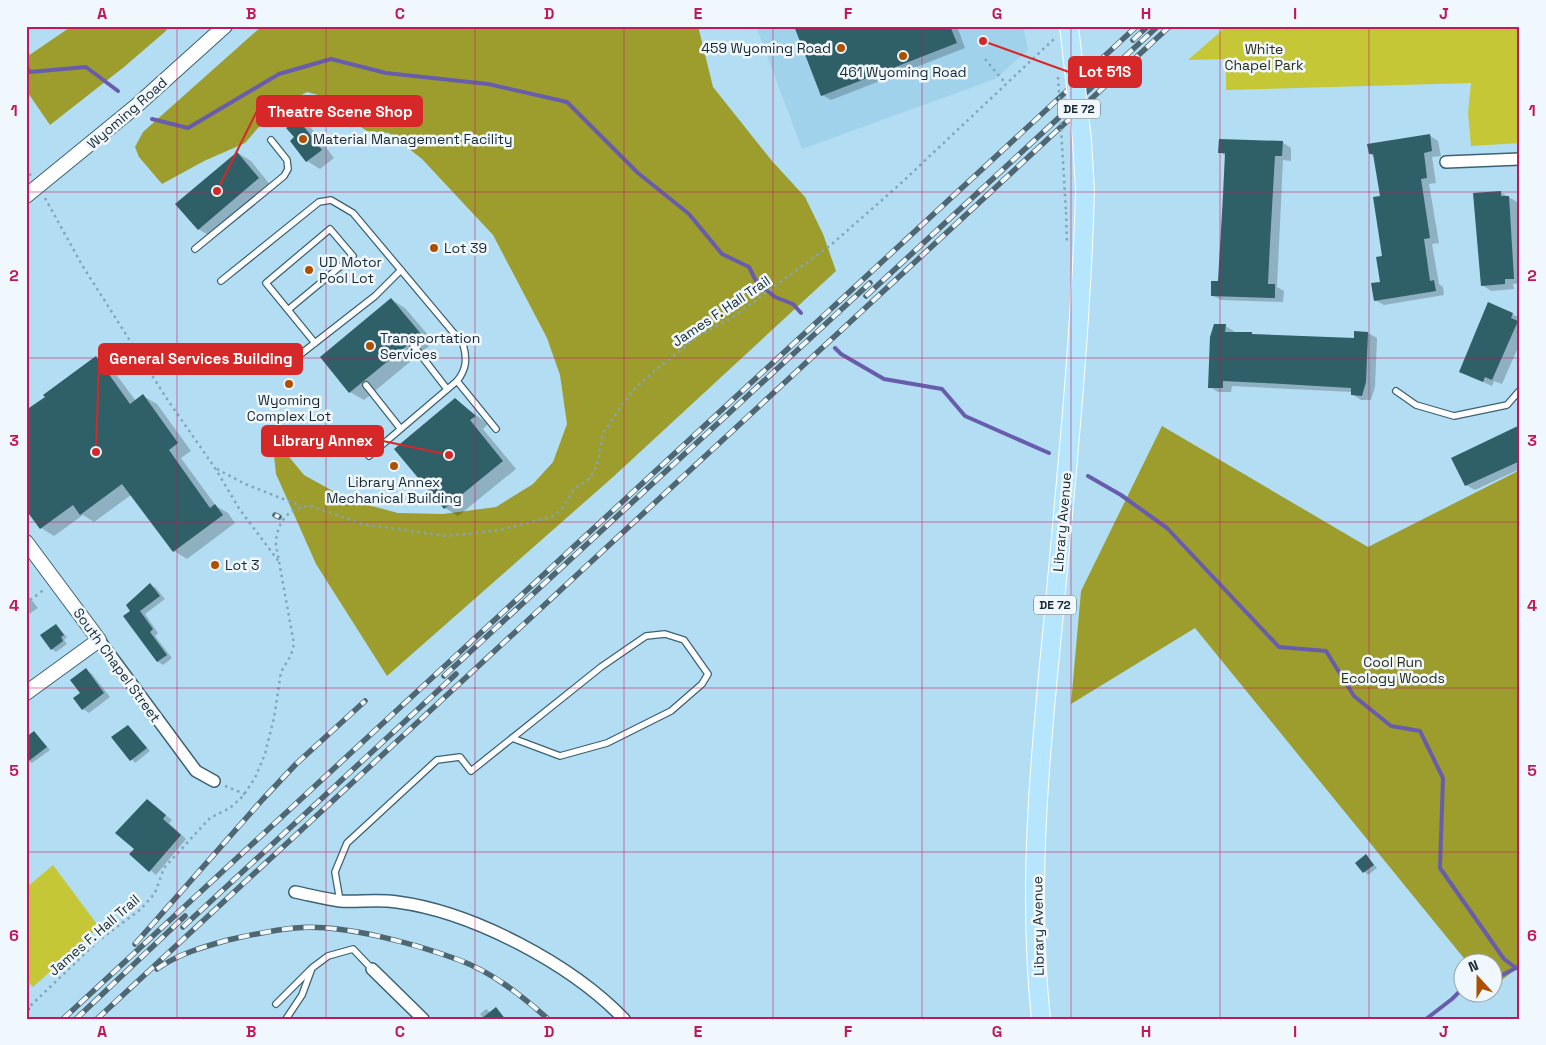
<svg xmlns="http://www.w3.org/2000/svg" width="1546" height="1045" viewBox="0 0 1546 1045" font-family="'Space Grotesk',sans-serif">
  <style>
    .built { fill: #a0d2eb }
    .green { fill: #c5c736 }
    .forest { fill: #9c9d2d }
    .shadow { fill: #0003 }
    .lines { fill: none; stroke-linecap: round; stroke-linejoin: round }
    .stream { stroke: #685dad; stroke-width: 4 }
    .building { fill: #2f5f67 }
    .service-casing { stroke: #3b6274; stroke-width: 8 }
    .minor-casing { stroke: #3b6274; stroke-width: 14 }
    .tertiary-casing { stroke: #3b6274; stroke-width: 16 }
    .primary-casing { stroke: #fff; stroke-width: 20 }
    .path { stroke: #83a5b6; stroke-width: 2.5; stroke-dasharray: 2.5 4; stroke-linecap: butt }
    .service { stroke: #fff; stroke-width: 5.5 }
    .minor { stroke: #fff; stroke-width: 11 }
    .tertiary { stroke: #fff; stroke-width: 14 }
    .primary { stroke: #b5e6fe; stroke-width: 18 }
    .rail-casing { stroke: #4e6773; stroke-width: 5.5 }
    .rail { stroke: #f0f8fd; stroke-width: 4; stroke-dasharray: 11; stroke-linecap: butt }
    .primary-bridge-casing { stroke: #fff; stroke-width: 20; stroke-linecap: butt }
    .path-bridge { stroke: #83a5b6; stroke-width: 2.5; stroke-dasharray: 2.5 4; stroke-linecap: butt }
    .primary-bridge { stroke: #b5e6fe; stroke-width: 18 }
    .grid { fill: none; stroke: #c2185b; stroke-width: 1; stroke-opacity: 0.55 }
    .poi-dot { fill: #ae5000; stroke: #f0f8fd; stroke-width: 2 }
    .labels { text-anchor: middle; stroke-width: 5; stroke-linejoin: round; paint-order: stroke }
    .shield { fill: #f0f8fd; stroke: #59666e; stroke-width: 1 }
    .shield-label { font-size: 12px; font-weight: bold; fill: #182830 }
    .poi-label { font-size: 14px; fill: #182830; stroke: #f0f8fd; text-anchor: start }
    .park-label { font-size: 14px; fill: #2b2c14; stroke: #f0f8fd }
    .street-label { font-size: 14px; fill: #182830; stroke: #f0f8fd }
    .leader { fill: none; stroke: #d62828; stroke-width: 2 }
    .callout-dot { fill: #d62828; stroke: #f0f8fd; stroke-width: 2 }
    .callout { fill: #d62828; stroke: #d62828; stroke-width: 2 }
    .callout-label { font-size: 15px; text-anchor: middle; font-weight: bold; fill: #fff }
    .neatline { fill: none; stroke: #c2185b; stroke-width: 2 }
    .grid-label { font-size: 16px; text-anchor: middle; font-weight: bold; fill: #c2185b }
  </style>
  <rect width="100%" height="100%" fill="#b3ddf2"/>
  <!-- built -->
  <path class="built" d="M756 26H1023L1028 50 995 79 802 149Z"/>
  <!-- green -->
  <g class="green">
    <path d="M1227 26H1520V143L1471 146 1468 113 1471 83 1226 90V59L1188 60Z"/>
    <path d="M53 865 99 927 33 987 26 979V888Z"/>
  </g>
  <!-- forest -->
  <g class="forest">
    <path d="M72 26H164L167 30 124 67 50 125 26 90V53L28 56Z"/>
    <path d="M262 26H698L713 87 772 161 805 197 823 234 836 271 613 477 387 676 316 564 276 474 274 455 285 452 304 475 349 500 398 513 443 514 496 507 533 484 553 462 567 424 560 375 547 338 493 235 422 159 389 133 367 131 344 116 329 98 307 92 287 103 258 128 245 143 204 161 162 184 139 157 135 147 143 132Z"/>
    <path d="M1162 426 1368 547 1520 470V966L1494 986V962H1467L1195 628 1071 704 1081 591Z"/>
  </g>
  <!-- shadow -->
  <g class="shadow">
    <path d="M795 26H957L965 48 831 100 822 95Z"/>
    <path d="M298 120 311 128 334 158 320 169 307 161 291 141 296 138Z"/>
    <path d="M1429 135 1438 141 1441 156 1432 157 1436 183 1429 184 1439 243 1432 244 1439 284 1443 287 1444 295 1384 305 1375 300 1382 283 1384 257 1381 197 1374 156 1370 154Z"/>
    <path d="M1282 142 1291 148V161L1283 160 1277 287 1284 291 1283 302 1221 300 1212 295 1220 282 1226 156 1219 152Z"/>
    <path d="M238 153 251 161 271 186 212 237 198 229Z"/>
    <path d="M1500 192 1517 202 1520 283 1513 284 1514 289 1491 291 1482 285Z"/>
    <path d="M392 300 405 308 434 342 364 400 350 392 322 358Z"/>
    <path d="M1512 314 1520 318V343L1502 384 1494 381 1492 386 1470 376Z"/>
    <path d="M1225 326 1234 331V333L1255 336 1355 339V333H1368L1377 338 1375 387 1371 400H1361L1352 394V392L1232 386 1231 392H1218L1210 387Z"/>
    <path d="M96 358 109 365 136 401 143 396 157 404 191 451 181 458 216 506 228 513 235 523 187 559 174 551 131 495 94 522 83 515 54 536 41 528Z"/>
    <path d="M455 400 488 424 483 429 516 469 458 516 445 508 396 449Z"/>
    <path d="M1520 427V469L1475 490 1466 485Z"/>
    <path d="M150 585 156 588 165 599 145 614 158 633 155 636 172 658 163 665 157 661 132 611Z"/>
    <path d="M26 593 38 608 26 616Z"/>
    <path d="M56 625 67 637 64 640 67 644 56 652 52 649Z"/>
    <path d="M86 670 92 674 110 697 89 713 83 709 81 693Z"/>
    <path d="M128 726 150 751 135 763 113 737Z"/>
    <path d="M34 732 50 750 32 763 28 761Z"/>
    <path d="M147 800 172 820 169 823 186 839 156 875 131 854 136 849Z"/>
    <path d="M1366 856 1377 868 1368 875 1357 863Z"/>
    <path d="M496 1008 506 1019H484L480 1014 486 1009 491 1013Z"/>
  </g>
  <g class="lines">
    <!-- stream -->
    <g class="stream">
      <path d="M26 66 30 72 86 67 118 91"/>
      <path d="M152 119 188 128 279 74 331 59 386 73 488 84 567 102 638 173 689 214 722 254 749 267 756 281 775 297 793 304 801 313"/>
      <path d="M835 348 841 354 884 379 942 389 965 416 1049 453"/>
      <path d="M1088 476 1121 495 1167 528 1279 647 1326 651 1354 696 1391 726 1420 731 1443 778 1440 868 1504 959 1516 968"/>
      <path d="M1494 979 1520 966"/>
      <path d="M26 1007 28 1009"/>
      <path d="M1426 1019 1452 999 1464 987"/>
    </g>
  </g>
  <!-- building -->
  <g class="building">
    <path d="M794 26H950L957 43 821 96Z"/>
    <path d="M298 119 322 150 306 162 290 141 294 137 286 128Z"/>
    <path d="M1430 134 1432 151 1424 153 1427 178 1421 179 1430 238 1424 239 1430 281 1434 280 1436 291 1374 301 1371 283 1380 282 1376 257 1382 256 1373 197 1380 196 1373 154H1369L1367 144Z"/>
    <path d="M1219 139 1283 141 1282 156H1275L1270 242 1268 284H1275V298L1211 296V281H1218L1223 195 1225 153H1218Z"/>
    <path d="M237 152 259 178 198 230 175 204Z"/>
    <path d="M1501 191V196H1509L1514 279H1505V284L1481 286 1473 193Z"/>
    <path d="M391 298 421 334 349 393 320 357Z"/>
    <path d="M1488 302 1513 313 1511 318 1518 321 1492 380 1485 377 1483 382 1459 372Z"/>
    <path d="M1214 324H1226L1225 332H1252V334L1354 338V331L1368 332 1366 382 1362 396 1351 395V388L1264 383 1223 381V388H1208L1210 337Z"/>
    <path d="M96 356 130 404 143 394 178 443 169 450 210 508 215 504 223 515 173 552 122 484 80 515 73 505 40 529 26 510V410L45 397 43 395Z"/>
    <path d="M455 398 476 416 470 420 503 461 444 509 394 449Z"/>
    <path d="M1520 425V461L1465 486 1451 458Z"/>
    <path d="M150 583 160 596 140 611 153 629 150 632 167 655 157 662 123 616 130 611 126 605Z"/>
    <path d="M56 624 64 635 61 637 63 641 51 650 40 635Z"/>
    <path d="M86 668 104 693 82 710 73 698 80 693 70 680Z"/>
    <path d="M128 725 147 748 130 761 111 737Z"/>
    <path d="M34 731 47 747 26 763V737Z"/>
    <path d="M147 799 166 815 163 819 181 835 149 872 129 854 134 849 115 833Z"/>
    <path d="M1366 854 1374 865 1363 873 1355 863Z"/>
    <path d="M496 1007 505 1019H481Z"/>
  </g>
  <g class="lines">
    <defs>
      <g id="service">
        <path d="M195 249 284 176 288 169 287 160 271 140"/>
        <path d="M221 281 319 202 331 200 353 213 463 344C467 358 467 369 457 381L369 456"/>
        <path d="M289 309 353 256 330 229 266 283 315 343"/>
        <path d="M413 345 447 389"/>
        <path d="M288 364 375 296 401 270"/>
        <path d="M457 381 496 429"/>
        <path d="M366 385 400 428"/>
        <path d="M1396 391 1416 405 1454 416 1507 405 1520 390"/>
        <path d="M340 901 335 872 347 843 437 760 460 757 471 771 601 667 646 636 665 634 684 640 708 674 702 684 671 711 607 743 560 756 512 738"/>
        <path d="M276 1004 310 970"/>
        <path d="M286 1019 302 995 312 968 328 956 353 949 372 969"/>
      </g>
      <g id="minor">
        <path d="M1446 162 1520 159"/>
        <path d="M99 640 196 771 214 781"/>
        <path d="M295 892C310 895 325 899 340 901 359 902 379 899 397 902 473 912 571 964 624 1019"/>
        <path d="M372 969 423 1019"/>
      </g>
      <g id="tertiary">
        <path d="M26 196 135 107 225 26"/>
        <path d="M26 542 99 640 26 693"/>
      </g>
      <path id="primary" d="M1041 1019C1027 888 1040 754 1053 624 1066 479 1081 336 1085 191"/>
    </defs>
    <!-- service casing -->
    <use href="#service" class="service-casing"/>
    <!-- minor casing -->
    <use href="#minor" class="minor-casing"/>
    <!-- tertiary casing -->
    <use href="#tertiary" class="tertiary-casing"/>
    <!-- primary casing -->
    <use href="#primary" class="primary-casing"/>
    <!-- path -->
    <g class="path">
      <path d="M985 59 1006 84"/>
      <path d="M26 168 31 176"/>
      <path d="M45 198 82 265 167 399 215 468 240 510 280 563"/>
      <path d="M1066 212 1067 243"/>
      <path d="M217 469 245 484 301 506"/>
      <path d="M30 600 45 589"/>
      <path d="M225 786 245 794"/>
      <path d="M26 1010 98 941 141 909 155 893 164 868 186 844 210 818 230 808 243 796 255 778 265 754 274 718 281 672 291 655 294 644 276 545C276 523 288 507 311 506L362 524 446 536 500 530 551 517 561 510 574 489 590 478 597 465 603 433 632 391 645 379 698 336 733 317 832 244 898 186 1055 38"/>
    </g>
    <!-- service -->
    <use href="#service" class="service"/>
    <!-- minor -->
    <use href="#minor" class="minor"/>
    <!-- tertiary -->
    <use href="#tertiary" class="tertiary"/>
    <!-- primary -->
    <use href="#primary" class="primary"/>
    <defs>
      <g id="rail">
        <path d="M1133 40 1148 26"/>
        <path d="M866 296 1158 26"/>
        <path d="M275 515 279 517"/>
        <path d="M444 676 870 283"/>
        <path d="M183 927 456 674"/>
        <path d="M135 944 263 799 296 764 365 701"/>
        <path d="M157 969C178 954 203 947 228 940 250 935 273 930 295 928 341 923 416 944 459 960 492 972 522 996 548 1019"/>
        <path d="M63 1019 1137 26"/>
        <path d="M76 1019 185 916"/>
        <path d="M97 1019 1170 26"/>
      </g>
    </defs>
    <!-- rail casing -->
    <use href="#rail" class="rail-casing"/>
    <!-- rail -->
    <use href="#rail" class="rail"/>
    <defs>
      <path id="primary-bridge" d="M1069 26 1082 140 1085 191"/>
    </defs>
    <!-- primary-bridge casing -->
    <use href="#primary-bridge" class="primary-bridge-casing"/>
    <!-- path-bridge -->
    <path class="path-bridge" d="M1058 77 1066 212"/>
    <!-- primary-bridge -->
    <use href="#primary-bridge" class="primary-bridge"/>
  </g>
  <!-- grid -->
  <path class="grid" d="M177 26V1019M326 26V1019M475 26V1019M624 26V1019M773 26V1019M922 26V1019M1071 26V1019M1220 26V1019M1369 26V1019M26 192H1520M26 358H1520M26 522H1520M26 688H1520M26 852H1520"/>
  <!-- markers -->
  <g class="poi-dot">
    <circle cx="841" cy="48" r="5"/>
    <circle cx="903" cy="56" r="5"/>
    <circle cx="303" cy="139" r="5"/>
    <circle cx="434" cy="248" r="5"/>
    <circle cx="309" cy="270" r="5"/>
    <circle cx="370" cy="346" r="5"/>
    <circle cx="289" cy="384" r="5"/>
    <circle cx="394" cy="466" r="5"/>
    <circle cx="215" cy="565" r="5"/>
  </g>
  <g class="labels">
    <!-- shield labels -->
    <g class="shield">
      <rect x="1058" y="99.5" width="42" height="19" rx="4"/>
      <rect x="1034" y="595.5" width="42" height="19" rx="4"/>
    </g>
    <g class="shield-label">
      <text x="1079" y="113">DE 72</text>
      <text x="1055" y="609">DE 72</text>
    </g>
    <!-- poi labels -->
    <g class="poi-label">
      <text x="831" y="53" text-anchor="end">459 Wyoming Road</text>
      <text x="903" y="77" text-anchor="middle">461 Wyoming Road</text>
      <text x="313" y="144">Material Management Facility</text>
      <text x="444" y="253">Lot 39</text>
      <text x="319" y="267">UD Motor<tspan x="319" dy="16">Pool Lot</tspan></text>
      <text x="380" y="343">Transportation<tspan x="380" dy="16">Services</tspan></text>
      <text x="289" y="405" text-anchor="middle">Wyoming<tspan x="289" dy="16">Complex Lot</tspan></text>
      <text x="394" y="487" text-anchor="middle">Library Annex<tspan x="394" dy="16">Mechanical Building</tspan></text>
      <text x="225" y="570">Lot 3</text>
    </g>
    <!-- park labels -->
    <g class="park-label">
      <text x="1264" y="54">White<tspan x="1264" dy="16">Chapel Park</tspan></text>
      <text x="1393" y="667">Cool Run<tspan x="1393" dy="16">Ecology Woods</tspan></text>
    </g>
    <!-- street labels -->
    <g class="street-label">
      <text transform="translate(127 113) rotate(-41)" y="5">Wyoming Road</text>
      <text transform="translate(721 311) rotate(-34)" y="5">James F. Hall Trail</text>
      <text transform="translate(1062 522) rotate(-85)" y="5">Library Avenue</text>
      <text transform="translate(117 665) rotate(54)" y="5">South Chapel Street</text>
      <text transform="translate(1038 926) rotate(-91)" y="5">Library Avenue</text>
      <text transform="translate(94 935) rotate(-41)" y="5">James F. Hall Trail</text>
    </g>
  </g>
  <!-- callouts -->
  <path class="leader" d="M983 41L1069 72M217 191L257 111M96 452L99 359M449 455L383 441"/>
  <g class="callout-dot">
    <circle cx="983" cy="41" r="5"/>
    <circle cx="217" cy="191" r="5"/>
    <circle cx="96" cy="452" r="5"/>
    <circle cx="449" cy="455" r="5"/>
  </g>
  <g class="callout">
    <rect x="1069" y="57" width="72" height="30" rx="5"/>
    <rect x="257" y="96" width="165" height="30" rx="5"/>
    <rect x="99" y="344" width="203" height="30" rx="5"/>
    <rect x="262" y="426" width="121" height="30" rx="5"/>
  </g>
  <g class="callout-label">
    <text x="1105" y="77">Lot 51S</text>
    <text x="340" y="117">Theatre Scene Shop</text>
    <text x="201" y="364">General Services Building</text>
    <text x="323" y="446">Library Annex</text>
  </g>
  <!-- border -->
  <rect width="1546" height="1045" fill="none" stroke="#f0f8fd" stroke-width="55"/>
  <!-- north arrow -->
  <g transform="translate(1478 978) rotate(339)"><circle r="24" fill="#f0f8fd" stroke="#9aa5ab"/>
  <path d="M0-4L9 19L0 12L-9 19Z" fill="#ae5000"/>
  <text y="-8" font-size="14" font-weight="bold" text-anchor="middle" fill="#182830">N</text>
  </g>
  <rect x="28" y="28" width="1490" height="990" class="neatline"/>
  <g class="grid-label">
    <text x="102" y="19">A</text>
    <text x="251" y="19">B</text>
    <text x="400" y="19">C</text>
    <text x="549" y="19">D</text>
    <text x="698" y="19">E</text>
    <text x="848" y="19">F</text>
    <text x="997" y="19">G</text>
    <text x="1146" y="19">H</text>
    <text x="1295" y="19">I</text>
    <text x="1444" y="19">J</text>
    <text x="14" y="116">1</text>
    <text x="1532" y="116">1</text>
    <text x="14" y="281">2</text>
    <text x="1532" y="281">2</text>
    <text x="14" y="446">3</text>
    <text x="1532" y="446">3</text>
    <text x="14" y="611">4</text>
    <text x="1532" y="611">4</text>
    <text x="14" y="776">5</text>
    <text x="1532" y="776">5</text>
    <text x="14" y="941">6</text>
    <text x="1532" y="941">6</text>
    <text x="102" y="1037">A</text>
    <text x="251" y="1037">B</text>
    <text x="400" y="1037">C</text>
    <text x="549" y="1037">D</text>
    <text x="698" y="1037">E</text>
    <text x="848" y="1037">F</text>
    <text x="997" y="1037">G</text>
    <text x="1146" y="1037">H</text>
    <text x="1295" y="1037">I</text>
    <text x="1444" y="1037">J</text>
  </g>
</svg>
